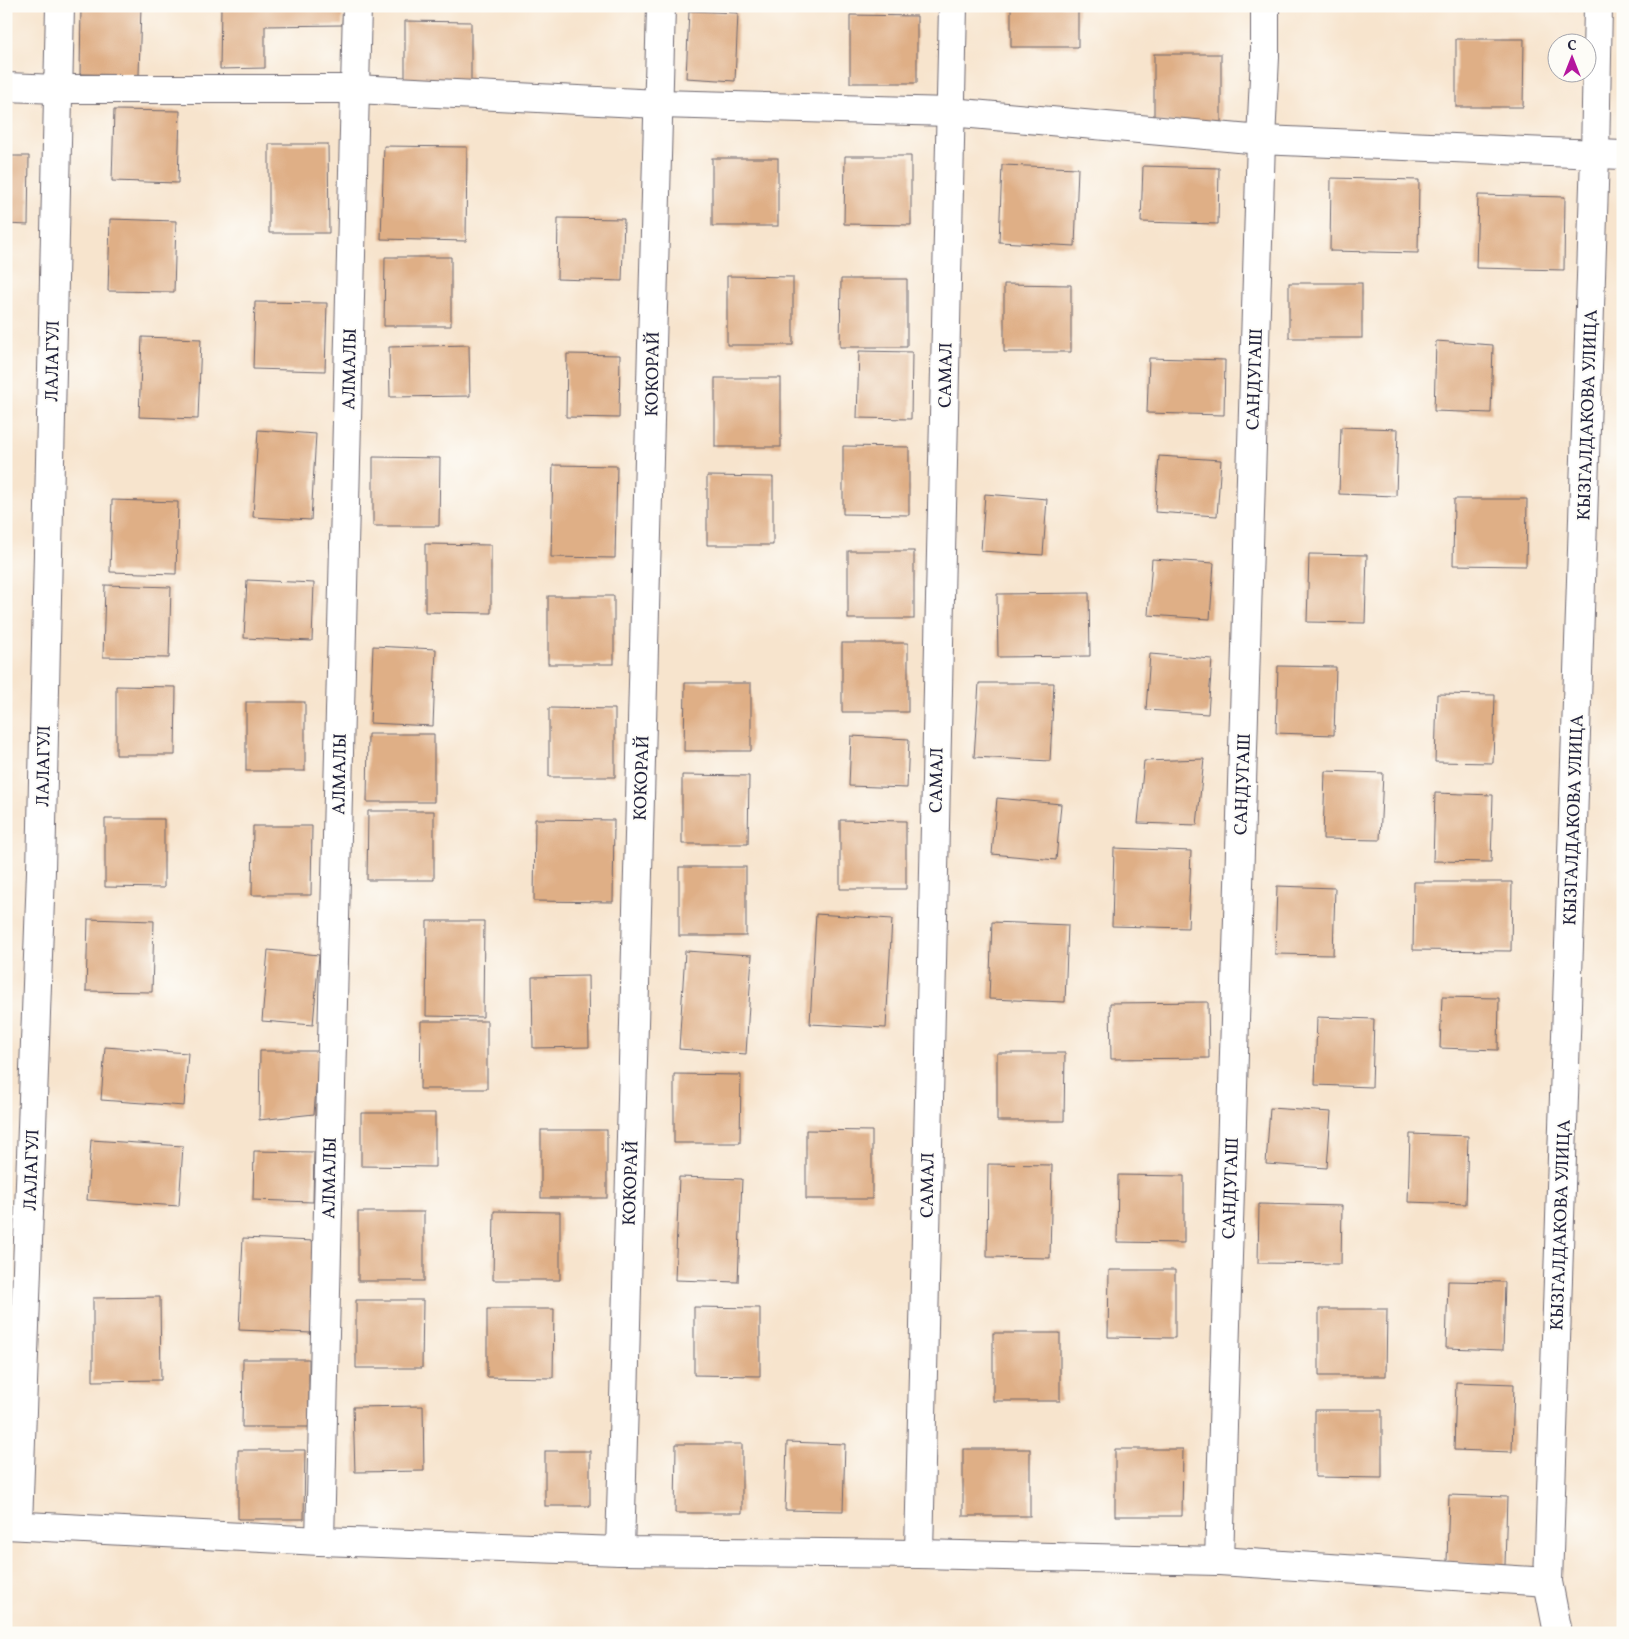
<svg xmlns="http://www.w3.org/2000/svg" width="1629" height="1639" viewBox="0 0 1629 1639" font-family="Vollkorn,serif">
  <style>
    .building { fill: #dfaf86 }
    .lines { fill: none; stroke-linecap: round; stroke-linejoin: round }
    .minor-casing { stroke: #6d666e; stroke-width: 30 }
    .minor { stroke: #fff; stroke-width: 28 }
    .labels { text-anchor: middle; stroke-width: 4; stroke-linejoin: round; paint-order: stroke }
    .street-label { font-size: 18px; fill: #22223b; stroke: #fdfcf7 }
  </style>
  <rect width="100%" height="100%" fill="#fdfcf7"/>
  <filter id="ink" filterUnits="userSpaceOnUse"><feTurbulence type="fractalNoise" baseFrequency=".02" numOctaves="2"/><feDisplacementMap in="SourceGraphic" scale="10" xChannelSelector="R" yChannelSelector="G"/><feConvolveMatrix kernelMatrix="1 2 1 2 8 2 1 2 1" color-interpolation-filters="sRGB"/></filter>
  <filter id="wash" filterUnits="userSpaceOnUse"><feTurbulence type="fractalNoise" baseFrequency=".0096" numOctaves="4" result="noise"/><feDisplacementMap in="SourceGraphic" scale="20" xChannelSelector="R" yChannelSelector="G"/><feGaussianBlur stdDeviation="1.12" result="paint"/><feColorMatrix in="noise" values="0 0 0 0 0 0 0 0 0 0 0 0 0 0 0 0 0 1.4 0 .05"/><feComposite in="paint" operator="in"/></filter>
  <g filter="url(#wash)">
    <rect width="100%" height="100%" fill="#f7e4cd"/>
    <g id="blocks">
      <!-- building -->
      <g class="building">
        <path d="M81 6H141L139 75 80 74Z"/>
        <path d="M221 6H343L342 25 265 26V68L220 69Z"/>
        <rect x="1011" y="6" width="67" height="41"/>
        <path d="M689 11 738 13 735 81 686 78Z"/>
        <path d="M850 15 917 16V83H850Z"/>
        <path d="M405 21 471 22V90H405Z"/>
        <path d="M1456 39H1524L1523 107H1456Z"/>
        <rect x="1154" y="54" width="67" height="68"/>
        <path d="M114 110 180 111 178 183 112 181Z"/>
        <path d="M269 144H328L329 233H269Z"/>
        <path d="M384 146 467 147 466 241 381 239Z"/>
        <path d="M6 156H29L28 225 6 224Z"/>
        <path d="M845 156H911V225L844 224Z"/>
        <rect x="712" y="158" width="66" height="68"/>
        <path d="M1002 165 1078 168 1075 246 999 242Z"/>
        <path d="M1143 166 1219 168 1218 224 1141 222Z"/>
        <path d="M1331 178 1419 180 1418 253 1330 251Z"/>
        <path d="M1478 195 1565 197 1564 270 1476 268Z"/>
        <path d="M558 218 624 219 622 281 557 279Z"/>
        <path d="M110 219 176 221 174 292 108 291Z"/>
        <path d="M385 257H451V326H384Z"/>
        <path d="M727 276 793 277V345H727Z"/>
        <path d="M841 279H907V347H840Z"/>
        <rect x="1289" y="283" width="73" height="55"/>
        <path d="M1004 284 1071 285V352H1004Z"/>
        <path d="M255 302 327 303 325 371 253 369Z"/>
        <path d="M142 337 201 339 198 419 139 417Z"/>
        <path d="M1436 341 1493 345 1491 413 1434 411Z"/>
        <path d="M469 345 470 396 390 397 389 347Z"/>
        <path d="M859 351 912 352 911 419 857 418Z"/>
        <path d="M567 354 620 355 619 418 566 417Z"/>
        <path d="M1149 358 1225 360 1224 415 1147 413Z"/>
        <rect x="715" y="378" width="66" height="69"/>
        <path d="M1341 427 1398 429 1396 496 1339 494Z"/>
        <path d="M258 430 316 434 311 520 253 517Z"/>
        <path d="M843 446 909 447V515L843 514Z"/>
        <path d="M1159 456 1221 460 1217 516 1155 512Z"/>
        <path d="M373 457 440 458 439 526H373Z"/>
        <path d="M553 465 617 466 615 558 551 557Z"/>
        <path d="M707 476 773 477V545H707Z"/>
        <path d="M985 494 1047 499 1043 555 981 551Z"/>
        <path d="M1454 499H1527L1526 566 1453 565Z"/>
        <path d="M112 500 178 502 176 574 110 572Z"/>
        <path d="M425 544 491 545V613L425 612Z"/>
        <rect x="848" y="551" width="66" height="68"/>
        <path d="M1309 554 1367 555 1365 623 1307 622Z"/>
        <path d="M1152 559 1214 563 1210 619 1148 615Z"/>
        <path d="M247 580 314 583 312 641 244 638Z"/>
        <path d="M105 585 171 587 169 658 103 657Z"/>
        <path d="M1089 593 1090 656 998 657 997 594Z"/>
        <rect x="548" y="596" width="66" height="68"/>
        <rect x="842" y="643" width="66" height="69"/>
        <path d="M373 646 436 649 433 726 370 723Z"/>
        <path d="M1150 654 1212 659 1208 714 1146 710Z"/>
        <path d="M1278 666 1336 667 1334 735 1276 733Z"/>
        <path d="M685 683H751V751H684Z"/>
        <path d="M979 683H1054L1050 761 974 757Z"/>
        <path d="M116 686 176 687 175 755H116Z"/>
        <path d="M1437 694 1495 695 1493 763 1435 762Z"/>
        <rect x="246" y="702" width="59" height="69"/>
        <path d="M549 708 615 709V777H549Z"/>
        <path d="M368 734H434V802H367Z"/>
        <path d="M851 736 909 739 907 788 849 786Z"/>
        <path d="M1204 759 1197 825 1138 823 1144 761Z"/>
        <path d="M1325 771 1383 773 1380 840 1323 839Z"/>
        <path d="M682 775 749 776 748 844H682Z"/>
        <path d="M1435 793 1493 795 1491 862 1433 861Z"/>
        <path d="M997 798 1061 804 1056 860 992 854Z"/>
        <path d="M368 811H434V880H367Z"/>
        <path d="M105 819H164V888L105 887Z"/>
        <path d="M535 819 614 820 613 902 534 901Z"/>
        <path d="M840 820 906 821V889H840Z"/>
        <path d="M253 826H312L311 895H252Z"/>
        <path d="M1114 848 1191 851 1188 928 1112 926Z"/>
        <rect x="679" y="867" width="67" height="69"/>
        <path d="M1414 882H1512L1511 951 1413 950Z"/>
        <path d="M1277 886 1335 888 1333 955 1275 954Z"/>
        <path d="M816 914 892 919 886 1028 810 1024Z"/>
        <path d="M88 919 154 921 152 992 86 991Z"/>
        <path d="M427 921H484L483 1017 426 1016Z"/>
        <path d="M992 922 1068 925 1065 1002 989 999Z"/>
        <path d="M268 950 319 955 313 1025 262 1021Z"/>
        <path d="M685 951 752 955 746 1054 679 1049Z"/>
        <path d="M588 976 589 1047 533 1048 532 977Z"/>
        <path d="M1442 997 1499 998 1498 1050 1440 1048Z"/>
        <path d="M1208 1002 1209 1058 1111 1059 1110 1003Z"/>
        <path d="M1317 1017 1374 1019 1372 1087 1315 1085Z"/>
        <path d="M421 1021H487V1089H420Z"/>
        <path d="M105 1047 188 1053 184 1106 101 1100Z"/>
        <path d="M260 1051H319L314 1114 259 1120Z"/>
        <path d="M997 1053H1065L1064 1121H997Z"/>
        <path d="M674 1074 741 1075 740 1143H674Z"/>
        <path d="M1270 1108 1331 1112 1327 1168 1266 1164Z"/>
        <path d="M361 1113H435V1167L361 1166Z"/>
        <rect x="541" y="1130" width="66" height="68"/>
        <path d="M806 1130 872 1131V1199H806Z"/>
        <path d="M1410 1134 1468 1136 1466 1204 1408 1202Z"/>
        <path d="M91 1140 183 1146 179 1206 87 1200Z"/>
        <path d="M254 1151 314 1152 313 1202 253 1200Z"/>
        <path d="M988 1164 1052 1165 1050 1258 987 1257Z"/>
        <path d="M1118 1175 1184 1176V1243L1117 1242Z"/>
        <path d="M679 1177 742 1179 738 1282 675 1280Z"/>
        <path d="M1259 1204 1342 1206 1341 1264 1258 1263Z"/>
        <path d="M494 1211 560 1212V1280H493Z"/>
        <rect x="358" y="1212" width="66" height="69"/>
        <path d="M243 1238 314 1241 311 1333 239 1330Z"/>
        <path d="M1109 1270H1175V1338L1108 1337Z"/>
        <path d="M1448 1281 1505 1282 1503 1350 1446 1348Z"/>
        <path d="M160 1297 161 1380 93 1381V1298Z"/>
        <path d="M356 1300H423L422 1368H356Z"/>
        <path d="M694 1307 760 1308V1376L694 1375Z"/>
        <path d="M487 1309H554L553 1378 487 1377Z"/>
        <path d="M1319 1309H1387L1386 1376H1319Z"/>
        <rect x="993" y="1333" width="67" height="68"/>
        <path d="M243 1359H309V1427H242Z"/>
        <path d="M1456 1382 1514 1384 1512 1452 1454 1450Z"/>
        <path d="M423 1406 424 1471 355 1472 353 1407Z"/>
        <path d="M1315 1410H1382V1478L1315 1477Z"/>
        <path d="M787 1442 845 1444 843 1511 785 1510Z"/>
        <path d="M676 1444H742V1513H675Z"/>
        <rect x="963" y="1449" width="67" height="67"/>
        <path d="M1115 1449H1183L1182 1516H1115Z"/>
        <path d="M238 1450H305L304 1519H238Z"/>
        <rect x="545" y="1451" width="45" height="55"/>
        <path d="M1449 1495 1507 1497 1505 1565 1447 1562Z"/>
      </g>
    </g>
  </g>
  <g filter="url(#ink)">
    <use href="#blocks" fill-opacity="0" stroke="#6d666e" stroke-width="1"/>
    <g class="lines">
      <defs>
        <g id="minor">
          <path d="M6 87 58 89H355L659 104 950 112 1261 140 1623 155"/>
          <path d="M6 1525 320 1541 620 1551 919 1554 1219 1561 1548 1582"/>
          <path d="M18 1525 41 871 60 6"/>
          <path d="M320 1541 357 6"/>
          <path d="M620 1551 661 6"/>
          <path d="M919 1554 953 6"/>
          <path d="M1219 1561 1261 140 1265 57V6"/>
          <path d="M1558 1633 1548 1582 1595 155 1598 6"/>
        </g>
      </defs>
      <!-- minor casing -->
      <use href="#minor" class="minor-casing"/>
      <!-- minor -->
      <use href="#minor" class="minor"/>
    </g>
  </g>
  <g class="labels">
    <!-- street labels -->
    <g class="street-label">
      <text transform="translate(52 361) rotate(-89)" y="6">ЛАЛАГУЛ</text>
      <text transform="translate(349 369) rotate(-89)" y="6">АЛМАЛЫ</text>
      <text transform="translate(652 374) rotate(-89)" y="6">КОКОРАЙ</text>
      <text transform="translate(945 375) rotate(-89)" y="6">САМАЛ</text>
      <text transform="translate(1254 379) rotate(-88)" y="6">САНДУГАШ</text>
      <text transform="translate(1587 415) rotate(-88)" y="6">КЫЗГАЛДАКОВА УЛИЦА</text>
      <text transform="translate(43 766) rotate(-89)" y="6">ЛАЛАГУЛ</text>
      <text transform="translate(339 774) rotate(-89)" y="6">АЛМАЛЫ</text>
      <text transform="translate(641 778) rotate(-88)" y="6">КОКОРАЙ</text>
      <text transform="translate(936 780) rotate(-89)" y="6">САМАЛ</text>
      <text transform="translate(1242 784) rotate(-88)" y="6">САНДУГАШ</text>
      <text transform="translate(1573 820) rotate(-88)" y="6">КЫЗГАЛДАКОВА УЛИЦА</text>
      <text transform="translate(31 1170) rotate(-88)" y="6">ЛАЛАГУЛ</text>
      <text transform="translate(329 1178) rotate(-89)" y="6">АЛМАЛЫ</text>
      <text transform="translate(630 1183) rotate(-88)" y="6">КОКОРАЙ</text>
      <text transform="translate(927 1185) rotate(-89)" y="6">САМАЛ</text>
      <text transform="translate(1230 1188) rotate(-88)" y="6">САНДУГАШ</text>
      <text transform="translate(1560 1225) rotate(-88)" y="6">КЫЗГАЛДАКОВА УЛИЦА</text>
    </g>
  </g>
  <!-- margin -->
  <rect width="1629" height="1639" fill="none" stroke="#fdfcf7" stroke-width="25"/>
  <!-- north arrow -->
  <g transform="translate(1572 58)"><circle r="24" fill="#fdfcf7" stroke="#a5a5ac"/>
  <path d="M0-4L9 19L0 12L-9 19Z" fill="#b5179e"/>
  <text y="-8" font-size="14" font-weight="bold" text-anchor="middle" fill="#22223b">С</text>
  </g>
</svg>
